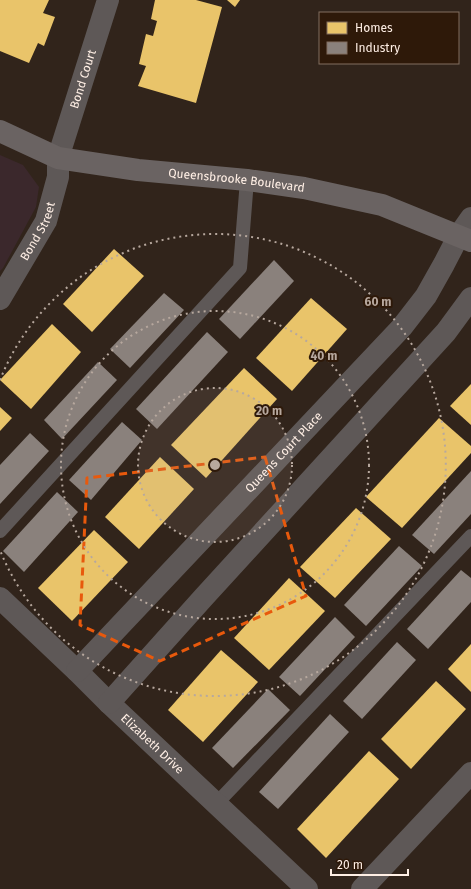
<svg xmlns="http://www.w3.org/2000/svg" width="471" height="889" viewBox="0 0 471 889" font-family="'Fira Sans',sans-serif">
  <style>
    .commercial { fill: #3b282c }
    .homes { fill: #e9c46a }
    .industry { fill: #8a817c }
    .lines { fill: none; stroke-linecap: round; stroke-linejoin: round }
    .lane { stroke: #5e5857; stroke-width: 14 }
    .street { stroke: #5e5857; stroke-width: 22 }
    .secondary { stroke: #6a6362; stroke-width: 22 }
    .marked { fill: none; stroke: #e8590c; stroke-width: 3; stroke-dasharray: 8 5; stroke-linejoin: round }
    .ring { fill: none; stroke: #b7a89e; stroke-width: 2; stroke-dasharray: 2 4 }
    .labels { text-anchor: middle; stroke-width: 4; stroke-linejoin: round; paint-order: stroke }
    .street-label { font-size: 12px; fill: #ffefe5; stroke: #2e1909 }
    .centre { fill: #b7a89e; stroke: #2e1909; stroke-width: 2 }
    .ring-label { font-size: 12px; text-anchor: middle; font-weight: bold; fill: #b7a89e; stroke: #2e1909; stroke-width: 4; stroke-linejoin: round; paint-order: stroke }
  </style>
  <rect width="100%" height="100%" fill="#31241b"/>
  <!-- commercial -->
  <path class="commercial" d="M0 155 23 165 39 187 36 207 3 268 0 271Z"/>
  <!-- homes -->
  <g class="homes">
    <path d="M0 0H49L43 13 55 17 44 46 38 43 29 63 0 51Z"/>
    <path d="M155 0H196L222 7 196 103 138 86 146 66 139 64 146 34 153 36 157 21 151 19Z"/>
    <path d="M227 0H240L235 7Z"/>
    <path d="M114 249 144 276 92 332 63 304Z"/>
    <path d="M311 298 347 329 292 391 256 358Z"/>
    <path d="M52 324 81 352 31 409 0 380Z"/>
    <path d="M244 368 277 399 206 478 171 445Z"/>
    <path d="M471 384V425L450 406Z"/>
    <path d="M0 407 12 418 0 431Z"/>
    <path d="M439 418 471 446V453L402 528 366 497Z"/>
    <path d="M160 457 194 489 139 549 105 517Z"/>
    <path d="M356 508 391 539 335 598 300 567Z"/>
    <path d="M94 530 128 562 72 621 38 588Z"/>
    <path d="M289 578 325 611 269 670 234 638Z"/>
    <path d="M471 644V692L448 669Z"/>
    <path d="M221 650 258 682 203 742 168 710Z"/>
    <path d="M436 681 466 709 411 769 381 739Z"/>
    <path d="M369 751 399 779 326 858 297 829Z"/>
  </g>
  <!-- industry -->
  <g class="industry">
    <path d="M274 260 294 281 240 339 219 319Z"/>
    <path d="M164 293 184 310 130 368 110 349Z"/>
    <path d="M207 332 228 352 157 429 136 409Z"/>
    <path d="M98 362 117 380 62 439 44 420Z"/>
    <path d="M122 422 142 440 91 500 69 480Z"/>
    <path d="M30 433 49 451 0 504V465Z"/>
    <path d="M471 471V514L434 554 412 535Z"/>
    <path d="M57 492 78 512 24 572 3 551Z"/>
    <path d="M399 546 422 566 366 626 344 605Z"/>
    <path d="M461 570 471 578V602L428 649 407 629Z"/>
    <path d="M335 617 355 637 300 696 279 677Z"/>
    <path d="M397 642 416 660 362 719 343 701Z"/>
    <path d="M268 689 290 710 233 768 212 748Z"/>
    <path d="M330 714 349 732 278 809 259 792Z"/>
  </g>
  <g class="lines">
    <!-- lane -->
    <g class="lane">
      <path d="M0 531 240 268 247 180"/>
      <path d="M217 803 471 536"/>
    </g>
    <!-- street -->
    <g class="street">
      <path id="s1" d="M0 299 46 221 58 177V158L108 0"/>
      <path id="s2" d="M0 598 77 671 109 703 307 889"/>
      <path id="s3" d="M77 671 402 327 426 296 444 264 459 235 471 218"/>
      <path d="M109 703 203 598 446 332 471 298"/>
      <path d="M362 889 471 773"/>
    </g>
    <!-- secondary -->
    <path class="secondary" id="s4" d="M0 131 58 158 138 170 247 180 304 188 382 205 471 241"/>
  </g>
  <!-- marked area -->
  <path class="marked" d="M265 457 306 596 160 661 80 625 87 478Z"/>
  <!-- distance rings -->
  <circle cx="215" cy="465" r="77" fill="#b7a89e" fill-opacity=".12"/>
  <g class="ring">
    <circle cx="215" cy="465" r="77"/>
    <circle cx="215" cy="465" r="154"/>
    <path d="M0 380A231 231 0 1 1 0 550"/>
  </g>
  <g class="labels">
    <!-- street labels -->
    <g class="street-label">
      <text dy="4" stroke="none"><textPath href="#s1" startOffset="238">Bond Court</textPath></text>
      <text dy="4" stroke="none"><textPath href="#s4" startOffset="244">Queensbrooke Boulevard</textPath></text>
      <text dy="4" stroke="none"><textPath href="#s1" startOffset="78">Bond Street</textPath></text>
      <text dy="4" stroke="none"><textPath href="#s3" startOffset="301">Queens Court Place</textPath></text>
      <text dy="4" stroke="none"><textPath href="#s2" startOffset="211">Elizabeth Drive</textPath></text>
    </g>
  </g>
  <circle cx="215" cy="465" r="6" class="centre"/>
  <g class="ring-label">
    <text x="378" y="306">60 m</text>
    <text x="324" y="360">40 m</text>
    <text x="269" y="415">20 m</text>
  </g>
  <!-- legend -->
  <rect x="319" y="12" width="140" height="52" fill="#2e1909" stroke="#826f61"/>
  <rect x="327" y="22" width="20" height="12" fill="#e9c46a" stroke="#826f61"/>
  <text x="355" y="32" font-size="12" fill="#ffefe5">Homes</text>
  <rect x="327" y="42" width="20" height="12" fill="#8a817c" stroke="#826f61"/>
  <text x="355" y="52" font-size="12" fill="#ffefe5">Industry</text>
  <!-- scale -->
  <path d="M331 869v6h77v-6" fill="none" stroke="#ffefe5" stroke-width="2"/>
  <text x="337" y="869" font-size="12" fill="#ffefe5" stroke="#2e1909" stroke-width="3" paint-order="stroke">20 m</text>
</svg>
